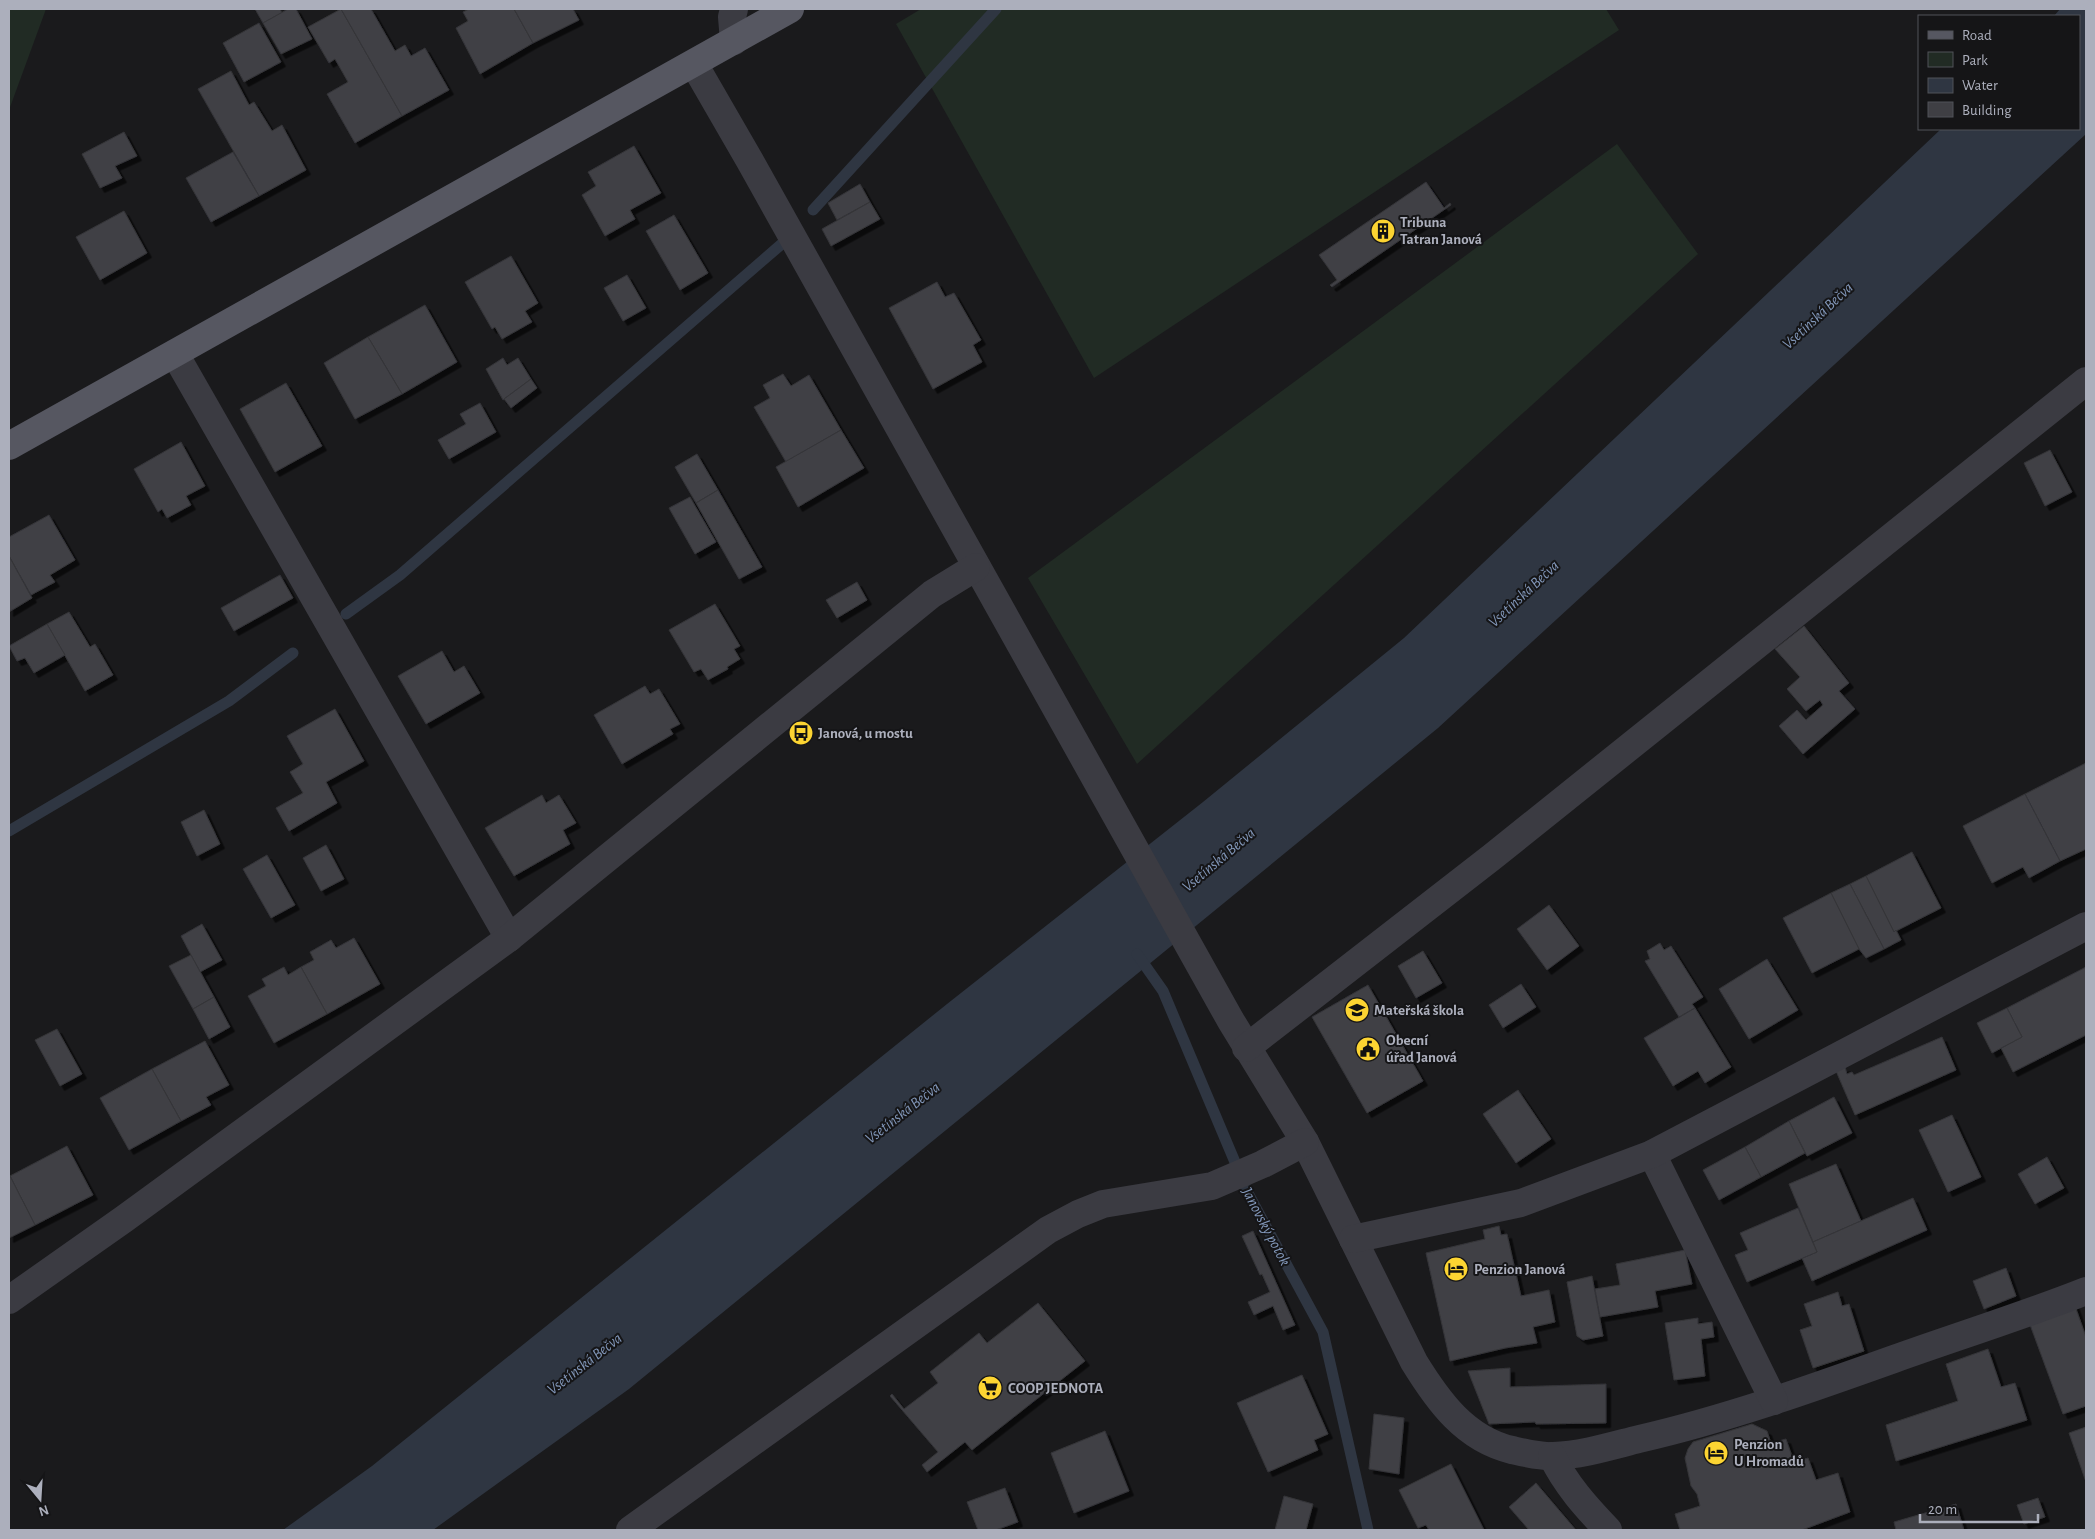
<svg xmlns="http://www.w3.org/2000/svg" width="2095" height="1539" viewBox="0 0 2095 1539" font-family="'Alegreya Sans',sans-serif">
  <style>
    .green { fill: #212b24 }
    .water { fill: #2f3642 }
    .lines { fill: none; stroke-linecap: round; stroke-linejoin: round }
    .stream { stroke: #2f3642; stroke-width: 11 }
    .building { fill: #3f3f44; stroke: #343438; filter: url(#shadow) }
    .minor { stroke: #3b3b42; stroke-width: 28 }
    .major { stroke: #565761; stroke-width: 28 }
    .labels { text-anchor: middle; stroke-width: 4; stroke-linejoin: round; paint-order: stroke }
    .poi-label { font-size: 15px; font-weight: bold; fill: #acafbc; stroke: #151517; text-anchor: start }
    .water-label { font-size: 16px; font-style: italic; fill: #8297b9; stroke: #151517 }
  </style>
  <defs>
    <filter id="shadow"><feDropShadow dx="4.5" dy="4.5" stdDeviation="0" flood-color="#0009"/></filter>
  </defs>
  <rect width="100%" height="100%" fill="#1a1a1c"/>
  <!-- green -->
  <g class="green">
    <path d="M9 9H46L9 110Z"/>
    <path d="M921 9H1606L1619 30 1094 378 896 24Z"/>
    <path d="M1617 144 1698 254 1137 764 1028 578Z"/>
  </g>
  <!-- water -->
  <path class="water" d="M2060 9H2086V134L1438 728 629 1389 433 1530H283L372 1466 947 1004 1203 802 1404 638 1941 129H2079V16H2054Z"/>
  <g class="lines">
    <!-- stream -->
    <g class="stream">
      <path d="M813 210 996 9"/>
      <path d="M346 614 400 575 784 242"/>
      <path d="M9 831 229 701 293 653"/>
      <path d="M1137 954 1163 991 1248 1193 1323 1332 1368 1530"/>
    </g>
  </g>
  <!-- building -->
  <g class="building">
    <path d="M255 9H280L282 13 263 23Z"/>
    <path d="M288 9H296L312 39 281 54 263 23Z"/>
    <path d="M341 9 402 116 355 143 327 94 348 82 335 59 329 63 308 27Z"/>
    <path d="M341 9H371L395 51 405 45 411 56 425 48 449 90 402 116Z"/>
    <path d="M469 9H514L533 43 480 74 456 28 468 21 463 12Z"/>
    <path d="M514 9H573L579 20 533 43Z"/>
    <path d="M259 23 281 62 244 82 223 43Z"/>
    <path d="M231 71 249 105 254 102 272 131 282 125 306 170 259 196 198 89Z"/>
    <path d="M124 132 137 156 115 166 122 178 100 188 82 154Z"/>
    <path d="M634 146 661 193 630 210 635 219 605 236 582 195 596 186 588 172Z"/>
    <path d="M233 152 259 196 211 222 186 178Z"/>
    <path d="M1426 182 1444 208 1450 203 1451 205 1332 287 1330 285 1337 280 1319 255Z"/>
    <path d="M860 184 870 202 837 220 828 203Z"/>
    <path d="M870 202 880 219 831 246 822 229Z"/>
    <path d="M124 211 147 253 100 280 76 237Z"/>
    <path d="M674 215 708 273 680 290 646 231Z"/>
    <path d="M511 256 538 303 525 311 532 322 502 339 495 327 492 329 465 282Z"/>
    <path d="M627 275 646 308 623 321 604 288Z"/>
    <path d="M937 282 945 297 954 293 981 340 973 345 982 362 933 389 889 308Z"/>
    <path d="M425 305 457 362 402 394 368 337Z"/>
    <path d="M368 337 402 394 355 419 324 363Z"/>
    <path d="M503 358 507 365 518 358 531 379 503 400 486 369Z"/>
    <path d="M783 374 791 386 809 375 841 430 786 462 754 407 770 398 763 385Z"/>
    <path d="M531 379 537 388 511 408 504 399Z"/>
    <path d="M286 383 322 446 275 472 240 409Z"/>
    <path d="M480 403 496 432 449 459 438 440 466 424 460 414Z"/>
    <path d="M841 430 864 468 798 507 776 467Z"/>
    <path d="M181 442 205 486 186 496 191 505 167 518 162 509 158 512 134 469Z"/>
    <path d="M2050 450 2072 492 2045 506 2024 463Z"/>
    <path d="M697 454 718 490 696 503 675 467Z"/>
    <path d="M718 490 762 567 739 579 696 503Z"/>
    <path d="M690 497 716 542 695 554 669 508Z"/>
    <path d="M49 515 75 560 50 575 55 582 31 595 9 556V537Z"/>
    <path d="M9 556 32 598 9 612Z"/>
    <path d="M280 575 293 598 234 631 221 608Z"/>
    <path d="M857 582 867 600 837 618 826 600Z"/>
    <path d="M715 604 740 646 734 649 740 659 727 667 728 669 708 680 701 669 694 672 669 630Z"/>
    <path d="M69 612 90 647 95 644 113 675 85 691 47 624Z"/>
    <path d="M47 624 65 655 34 673 25 658 17 661 9 646Z"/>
    <path d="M1804 626 1849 683 1839 691 1855 709 1803 754 1779 726 1797 710 1806 720 1823 705 1820 700 1806 711 1787 689 1800 677 1775 649Z"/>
    <path d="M442 651 454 672 464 666 480 693 426 724 398 676Z"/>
    <path d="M645 686 650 694 659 689 680 724 670 729 673 734 622 764 594 715Z"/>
    <path d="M335 709 364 761 326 782 337 803 289 831 276 808 303 793 290 772 303 764 287 736Z"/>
    <path d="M2086 763V849L2060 861 2025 794Z"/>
    <path d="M2025 794 2060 861 2029 878 2023 867 1992 883 1963 826Z"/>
    <path d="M542 795 546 803 559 795 576 823 563 830 570 844 514 876 485 828Z"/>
    <path d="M204 810 220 844 197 856 181 822Z"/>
    <path d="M326 845 344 879 321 891 303 858Z"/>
    <path d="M1912 852 1941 908 1894 932 1866 876Z"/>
    <path d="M267 855 295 905 271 918 243 869Z"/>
    <path d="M1866 876 1894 932 1896 930 1901 940 1884 949 1850 884Z"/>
    <path d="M1850 884 1884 949 1866 958 1859 949 1831 893Z"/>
    <path d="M1831 893 1859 949 1812 973 1783 918Z"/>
    <path d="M1549 905 1579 946 1547 970 1517 929Z"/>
    <path d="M202 924 222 960 200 972 181 936Z"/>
    <path d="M354 938 380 984 327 1014 301 967 314 960 310 952 331 940 336 948Z"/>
    <path d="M1660 943 1664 950 1671 946 1703 997 1692 1004 1695 1008 1679 1017 1645 961 1650 959 1647 951Z"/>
    <path d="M1423 951 1442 983 1416 998 1398 966Z"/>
    <path d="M191 955 214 997 193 1009 169 966Z"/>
    <path d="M1767 959 1798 1010 1749 1039 1719 989Z"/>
    <path d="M284 967 288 975 301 967 327 1014 274 1043 248 996 266 986 262 979Z"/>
    <path d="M2086 967V1035L2013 1072 2001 1048 2022 1037 2007 1008Z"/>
    <path d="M1521 984 1536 1007 1503 1028 1489 1005Z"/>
    <path d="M1368 985 1423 1081 1367 1113 1312 1017Z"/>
    <path d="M214 997 230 1027 209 1039 193 1009Z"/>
    <path d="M1695 1008 1731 1067 1705 1083 1698 1071 1673 1086 1644 1038Z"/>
    <path d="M2007 1008 2022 1037 1992 1053 1977 1023Z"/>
    <path d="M57 1029 82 1074 60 1086 35 1040Z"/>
    <path d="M1942 1037 1956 1070 1855 1115 1836 1071 1845 1067 1847 1074 1852 1072 1854 1075Z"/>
    <path d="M205 1041 229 1085 206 1097 211 1105 181 1121 152 1069Z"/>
    <path d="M152 1069 181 1121 129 1150 100 1098Z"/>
    <path d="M1518 1090 1551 1139 1516 1163 1483 1114Z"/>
    <path d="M1834 1097 1852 1133 1807 1156 1789 1121Z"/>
    <path d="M1952 1115 1981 1177 1948 1192 1919 1130Z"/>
    <path d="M1789 1121 1805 1153 1761 1177 1745 1147Z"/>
    <path d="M67 1146 93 1195 35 1225 10 1176Z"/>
    <path d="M1745 1147 1761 1177 1719 1200 1703 1170Z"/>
    <path d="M2047 1157 2064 1188 2035 1204 2018 1174Z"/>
    <path d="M1836 1164 1861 1221 1813 1242 1789 1184Z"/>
    <path d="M10 1176 35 1225 9 1238V1177Z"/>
    <path d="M1913 1198 1927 1230 1812 1281 1802 1258 1817 1252 1813 1242Z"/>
    <path d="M1798 1208 1817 1252 1747 1282 1735 1255 1748 1250 1740 1233Z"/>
    <path d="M1499 1226 1501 1235 1507 1234 1521 1296 1549 1290 1555 1322 1533 1327 1537 1343 1505 1348 1450 1361 1426 1253 1485 1239 1483 1230Z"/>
    <path d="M1253 1231 1295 1325 1283 1330 1273 1306 1254 1315 1248 1302 1270 1292 1262 1274 1260 1275 1242 1236Z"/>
    <path d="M1685 1250 1692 1284 1655 1291 1658 1307 1600 1317 1595 1289 1620 1285 1616 1264Z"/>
    <path d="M2006 1268 2016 1296 1984 1309 1973 1281Z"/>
    <path d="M1592 1276 1603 1336 1583 1340 1577 1336 1567 1282Z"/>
    <path d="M1838 1292 1842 1306 1849 1304 1864 1351 1813 1368 1800 1330 1812 1326 1804 1304Z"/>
    <path d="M1038 1303 1085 1361 972 1450 965 1442 927 1472 922 1465 938 1452 890 1396 892 1394 904 1409 938 1383 930 1372 979 1333 987 1343Z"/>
    <path d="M2074 1303 2086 1337V1406L2063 1414 2029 1322Z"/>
    <path d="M1698 1318V1324L1712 1322 1714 1337 1701 1339 1705 1376 1674 1380 1665 1323Z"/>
    <path d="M1988 1349 2001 1387 2015 1383 2027 1420 1896 1461 1886 1425 1958 1401 1946 1364Z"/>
    <path d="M1510 1368V1387L1606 1384V1423L1536 1424 1535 1422 1489 1424 1468 1371Z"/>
    <path d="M1302 1375 1328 1434 1314 1440 1318 1450 1268 1472 1237 1403Z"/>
    <path d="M1374 1414 1404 1418 1399 1474 1369 1469Z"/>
    <path d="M1752 1424 1767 1431 1771 1443 1786 1439 1794 1462 1808 1458 1816 1480 1838 1473 1850 1512 1802 1530H1680L1675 1514 1700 1506 1697 1494 1691 1486 1685 1458 1688 1449 1693 1442Z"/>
    <path d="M2086 1427V1482L2069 1433Z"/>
    <path d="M1105 1431 1129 1491 1074 1513 1051 1453Z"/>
    <path d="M1451 1464 1484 1530H1429L1426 1525 1418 1528 1399 1490Z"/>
    <path d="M1536 1483 1576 1530H1529L1509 1507Z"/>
    <path d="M1005 1488 1018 1522 996 1530H978L967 1502Z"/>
    <path d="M1284 1496 1313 1504 1306 1530H1275Z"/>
    <path d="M2038 1498 2045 1517 2024 1524 2017 1505Z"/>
    <path d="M1956 1504 1964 1530H1896L1894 1522Z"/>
  </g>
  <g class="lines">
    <!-- minor -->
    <g class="minor">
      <path d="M734 9 732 17 734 41"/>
      <path d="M694 64 750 161 1231 1021 1305 1142 1414 1362C1438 1401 1465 1439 1512 1450 1525 1453 1541 1457 1553 1456 1582 1455 1611 1446 1639 1439 1726 1419 1810 1389 1894 1359 1958 1336 2023 1316 2086 1291"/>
      <path d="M175 354 509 938"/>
      <path d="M1246 1048 1492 857 2086 381"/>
      <path d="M1652 1154 1774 1401"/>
      <path d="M1353 1239 1521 1203 1652 1154 2086 926"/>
      <path d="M9 1300 124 1219 509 938 932 594 976 567"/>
      <path d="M1552 1456C1566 1485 1586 1507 1608 1530"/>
      <path d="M630 1530 1048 1230 1078 1214 1103 1204 1212 1186 1263 1164 1305 1142"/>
    </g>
    <!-- major -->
    <path class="major" d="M9 446 790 9"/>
  </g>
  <!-- icons -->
  <defs>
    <symbol id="building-disc" viewBox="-11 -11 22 22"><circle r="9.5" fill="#fcd432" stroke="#151517"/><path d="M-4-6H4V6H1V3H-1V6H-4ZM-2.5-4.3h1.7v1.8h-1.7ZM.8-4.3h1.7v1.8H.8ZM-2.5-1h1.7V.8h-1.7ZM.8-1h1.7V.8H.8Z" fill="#111"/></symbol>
    <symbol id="bus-disc" viewBox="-11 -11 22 22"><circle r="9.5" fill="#fcd432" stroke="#151517"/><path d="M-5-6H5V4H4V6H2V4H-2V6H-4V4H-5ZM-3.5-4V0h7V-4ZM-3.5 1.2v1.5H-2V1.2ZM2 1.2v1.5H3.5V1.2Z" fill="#111"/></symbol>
    <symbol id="school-disc" viewBox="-11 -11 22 22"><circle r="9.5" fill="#fcd432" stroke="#151517"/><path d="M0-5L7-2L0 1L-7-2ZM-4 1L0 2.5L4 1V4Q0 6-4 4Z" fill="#111"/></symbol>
    <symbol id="civic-disc" viewBox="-11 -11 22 22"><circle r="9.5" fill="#fcd432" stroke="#151517"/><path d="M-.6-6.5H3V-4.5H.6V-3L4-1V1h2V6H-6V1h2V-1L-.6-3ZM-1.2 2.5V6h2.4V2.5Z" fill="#111"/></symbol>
    <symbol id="hotel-disc" viewBox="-11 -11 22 22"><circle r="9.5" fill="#fcd432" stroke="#151517"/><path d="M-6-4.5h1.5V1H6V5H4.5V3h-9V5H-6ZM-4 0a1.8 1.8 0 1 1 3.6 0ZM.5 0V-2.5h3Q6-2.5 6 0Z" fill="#111"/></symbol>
    <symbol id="supermarket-disc" viewBox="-11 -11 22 22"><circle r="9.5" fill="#fcd432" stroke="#151517"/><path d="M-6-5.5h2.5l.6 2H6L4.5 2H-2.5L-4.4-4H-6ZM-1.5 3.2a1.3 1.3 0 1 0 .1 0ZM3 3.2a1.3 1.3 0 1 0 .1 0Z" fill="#111"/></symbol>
  </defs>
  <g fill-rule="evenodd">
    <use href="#building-disc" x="1369" y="217" width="28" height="28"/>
    <use href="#bus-disc" x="787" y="719" width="28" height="28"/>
    <use href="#school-disc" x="1343" y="996" width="28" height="28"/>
    <use href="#civic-disc" x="1354" y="1035" width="28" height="28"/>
    <use href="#hotel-disc" x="1442" y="1255" width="28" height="28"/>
    <use href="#supermarket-disc" x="976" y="1374" width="28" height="28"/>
    <use href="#hotel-disc" x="1702" y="1439" width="28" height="28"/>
  </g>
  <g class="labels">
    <!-- poi labels -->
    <g class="poi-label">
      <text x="1400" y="227">Tribuna<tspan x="1400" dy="17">Tatran Janová</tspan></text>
      <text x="818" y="738">Janová, u mostu</text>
      <text x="1374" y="1015">Mateřská škola</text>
      <text x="1386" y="1045">Obecní<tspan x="1386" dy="17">úřad Janová</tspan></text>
      <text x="1474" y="1274">Penzion Janová</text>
      <text x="1008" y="1393">COOP JEDNOTA</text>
      <text x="1734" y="1449">Penzion<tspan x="1734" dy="17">U Hromadů</tspan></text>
    </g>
    <!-- water labels -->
    <g class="water-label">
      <text transform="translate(1817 315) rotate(-43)" y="6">Vsetínská Bečva</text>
      <text transform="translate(1523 593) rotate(-43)" y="6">Vsetínská Bečva</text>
      <text transform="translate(1218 859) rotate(-40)" y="6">Vsetínská Bečva</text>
      <text transform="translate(902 1112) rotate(-38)" y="6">Vsetínská Bečva</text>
      <text transform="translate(1267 1226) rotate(62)" y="6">Janovský potok</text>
      <text transform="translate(584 1363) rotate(-38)" y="6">Vsetínská Bečva</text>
    </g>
  </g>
  <!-- border -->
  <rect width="2095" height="1539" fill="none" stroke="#acafbc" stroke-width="20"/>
  <!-- legend -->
  <rect x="1918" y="15" width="162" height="115" fill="#151517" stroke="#515359"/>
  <rect x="1928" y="31" width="25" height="8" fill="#565761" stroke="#515359"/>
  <text x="1962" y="40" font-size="15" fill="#acafbc">Road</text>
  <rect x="1928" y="52" width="25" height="15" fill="#212b24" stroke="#515359"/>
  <text x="1962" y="65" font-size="15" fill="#acafbc">Park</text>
  <rect x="1928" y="78" width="25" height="15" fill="#2f3642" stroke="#515359"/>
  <text x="1962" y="90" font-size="15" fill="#acafbc">Water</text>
  <rect x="1928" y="102" width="25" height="15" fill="#3f3f44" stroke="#515359"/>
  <text x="1962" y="115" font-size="15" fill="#acafbc">Building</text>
  <!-- north arrow -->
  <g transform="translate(40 1499) rotate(162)" stroke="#151517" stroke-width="4" paint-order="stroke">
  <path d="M0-4L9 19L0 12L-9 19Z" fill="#acafbc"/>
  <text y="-8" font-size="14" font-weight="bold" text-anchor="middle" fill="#acafbc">N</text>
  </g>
  <!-- scale -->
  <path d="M1920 1514v8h118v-8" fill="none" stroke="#acafbc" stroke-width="2.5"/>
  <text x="1928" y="1514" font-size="15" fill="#acafbc" stroke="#151517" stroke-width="4" paint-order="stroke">20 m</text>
</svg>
